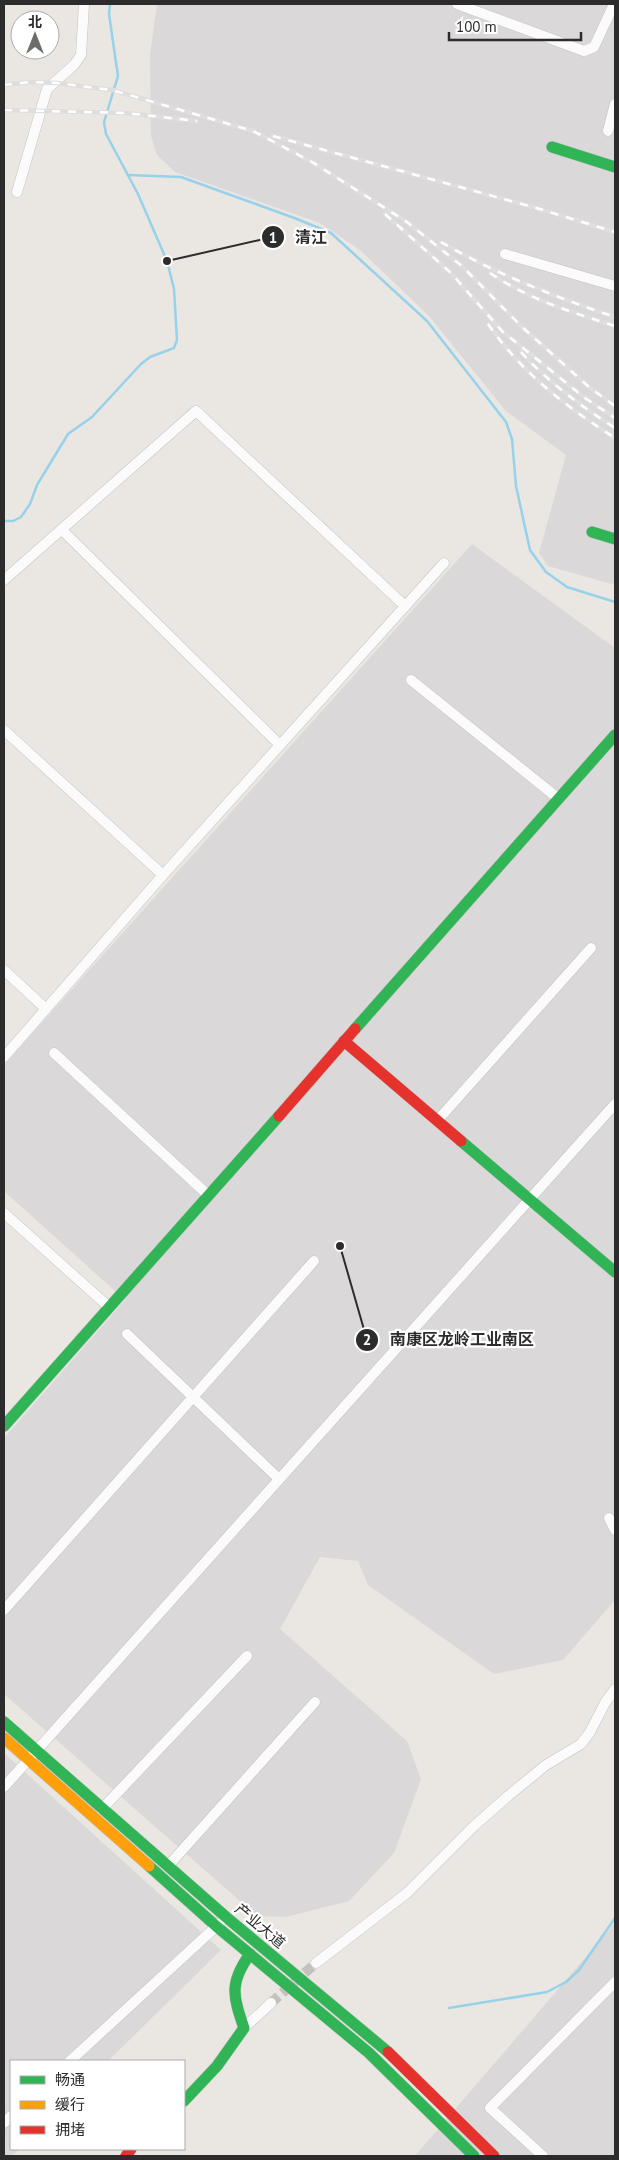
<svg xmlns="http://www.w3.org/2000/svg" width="619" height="2160" viewBox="0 0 619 2160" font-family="'PT Sans','Noto Sans SC',sans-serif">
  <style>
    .industrial { fill: #dbd8d9 }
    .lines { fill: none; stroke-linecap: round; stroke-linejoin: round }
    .stream { stroke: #97d1ea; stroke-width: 2.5 }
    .street-tunnel { stroke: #c4c2be; stroke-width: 10; stroke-dasharray: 10 5; stroke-linecap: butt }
    .street-casing { stroke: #c3c3c3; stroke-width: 11 }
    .fast-casing { stroke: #c3c3c3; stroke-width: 12 }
    .slow-casing { stroke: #c3c3c3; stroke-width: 12 }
    .jam-casing { stroke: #c3c3c3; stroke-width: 12 }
    .street { stroke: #fcfbfb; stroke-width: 10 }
    .fast { stroke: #30b455; stroke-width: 11 }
    .slow { stroke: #ff9f0a; stroke-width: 11 }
    .jam { stroke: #e5322d; stroke-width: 11 }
    .rail-casing { stroke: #dededf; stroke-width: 4.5 }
    .rail { stroke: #fff; stroke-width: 2.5; stroke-dasharray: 8; stroke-linecap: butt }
    .labels { text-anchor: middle; stroke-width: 4.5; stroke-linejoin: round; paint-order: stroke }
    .street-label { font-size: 15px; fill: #2c2c2c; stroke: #fff }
    .leader { fill: none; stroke: #2c2c2c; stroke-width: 2 }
    .callout-dot { fill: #2c2c2c; stroke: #fff; stroke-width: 2 }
    .mark-label { font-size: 15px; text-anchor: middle; font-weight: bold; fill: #fff }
    .callout-label { font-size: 16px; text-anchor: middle; font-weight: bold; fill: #2c2c2c; stroke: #fff; stroke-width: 4.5; stroke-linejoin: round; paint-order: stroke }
  </style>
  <rect width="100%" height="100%" fill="#eae7e2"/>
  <!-- industrial -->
  <g class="industrial">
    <path d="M157 4H615V585L548 566 539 553 566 455 506 411 429 316 360 250 320 223 175 172 157 155 151 136 150 55Z"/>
    <path d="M472 544 615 648V1600L563 1660 494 1674 368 1585 358 1561 320 1557 280 1629 407 1741 421 1779 394 1853 349 1901 286 1917 257 1916 4 1694V1438L125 1300 4 1191V1065Z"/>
    <path d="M4 1753 221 1950 108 2061H11V2149H19L12 2156H4Z"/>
    <path d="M615 1923V2156H415Z"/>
  </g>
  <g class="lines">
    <!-- stream -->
    <g class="stream">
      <path d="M128 175 181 177 297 219 331 233 427 321 506 422 512 439 516 486 530 550 546 572 567 587 615 602"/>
      <path d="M4 521H13L21 517 30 504 37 485 68 434 92 417 141 364 150 357 174 348 177 340 174 289 167 261 138 194 106 134 104 122 118 76 109 14 110 4"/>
      <path d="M449 2008 547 1992 566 1982 579 1970 615 1918"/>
    </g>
    <!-- street-tunnel -->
    <path class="street-tunnel" d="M271 2003 316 1963"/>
    <defs>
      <g id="street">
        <path d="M457 4 584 51 594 47 614 4"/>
        <path d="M608 131 615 104"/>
        <path d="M17 192 47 89 74 65 81 55 84 4"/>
        <path d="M505 254 615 286"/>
        <path d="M62 530 280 745"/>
        <path d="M4 580 196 411 405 606"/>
        <path d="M411 680 559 799"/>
        <path d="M4 730 163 875"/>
        <path d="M4 970 46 1009"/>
        <path d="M54 1053 208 1195"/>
        <path d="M4 1057 163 875 444 563"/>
        <path d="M437 1121 591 948"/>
        <path d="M4 1213 109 1307"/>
        <path d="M127 1334 279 1479"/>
        <path d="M609 1518 615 1530"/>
        <path d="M4 1610 314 1261"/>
        <path d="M4 1787 615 1104"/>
        <path d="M102 1809 247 1656"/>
        <path d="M168 1866 315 1702"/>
        <path d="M316 1963 407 1893 474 1826 508 1796 546 1765 581 1744 590 1732 605 1703 615 1689"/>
        <path d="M244 2028 271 2003"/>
        <path d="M70 2061 220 1923"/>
        <path d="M4 2123 11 2116"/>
        <path d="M543 2156 490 2108 615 1982"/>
      </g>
      <g id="fast">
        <path d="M552 147 615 167"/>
        <path d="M592 532 615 539"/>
        <path d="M355 1029 615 735"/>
        <path d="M461 1141 615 1272"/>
        <path d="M4 1426 279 1116"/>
        <path d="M4 1722 226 1917 388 2052"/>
        <path d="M149 1866 216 1926 369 2053 474 2156"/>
        <path d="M184 2101 217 2066 244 2028C233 1996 229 1983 250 1954"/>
      </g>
      <path id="slow" d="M4 1738 149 1866"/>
      <g id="jam">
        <path d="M344 1041 461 1141"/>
        <path d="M279 1116 355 1029"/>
        <path d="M388 2052 494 2156"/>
        <path d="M126 2156 131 2149"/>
      </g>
    </defs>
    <!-- street casing -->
    <use href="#street" class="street-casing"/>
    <!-- fast casing -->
    <use href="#fast" class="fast-casing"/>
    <!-- slow casing -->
    <use href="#slow" class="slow-casing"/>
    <!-- jam casing -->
    <use href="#jam" class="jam-casing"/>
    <!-- street -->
    <use href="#street" class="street"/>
    <!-- fast -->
    <use href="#fast" class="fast"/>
    <!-- slow -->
    <use href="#slow" class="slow"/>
    <!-- jam -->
    <use href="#jam" class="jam"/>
    <defs>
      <g id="rail">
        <path d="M4 85 30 82 57 83 112 90 253 131 312 162 407 222 462 266 522 327 589 387 615 406"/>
        <path d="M4 110 126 113 197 121"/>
        <path d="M273 136 533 207 615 232"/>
        <path d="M385 214 451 273 502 331 585 398 615 418"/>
        <path d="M441 242C496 274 555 297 615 317"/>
        <path d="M490 273C528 299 571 312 615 326"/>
        <path d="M488 324C522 373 565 406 615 438"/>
        <path d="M521 352C548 382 581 406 615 428"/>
      </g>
    </defs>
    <!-- rail casing -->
    <use href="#rail" class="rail-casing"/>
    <!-- rail -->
    <use href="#rail" class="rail"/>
  </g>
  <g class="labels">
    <!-- street labels -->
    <g class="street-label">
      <text transform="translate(260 1926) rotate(40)" y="5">产业大道</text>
    </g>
  </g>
  <!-- callouts -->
  <path class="leader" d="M167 261L273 237M340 1246L367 1340"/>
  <g class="callout-dot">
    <circle cx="167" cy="261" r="5"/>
    <circle cx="340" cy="1246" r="5"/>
    <circle cx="273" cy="237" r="12"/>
    <circle cx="367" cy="1340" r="12"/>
  </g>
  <g class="mark-label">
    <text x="273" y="243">1</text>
    <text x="367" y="1345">2</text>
  </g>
  <g class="callout-label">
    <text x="311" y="243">清江</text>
    <text x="462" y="1345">南康区龙岭工业南区</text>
  </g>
  <!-- border -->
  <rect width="619" height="2160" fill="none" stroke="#2c2c2c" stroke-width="10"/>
  <!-- legend -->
  <rect x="10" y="2060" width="175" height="90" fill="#ffffff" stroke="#ababab"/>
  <rect x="20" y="2076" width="25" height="8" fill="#30b455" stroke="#ababab"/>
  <text x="55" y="2085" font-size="15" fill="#2c2c2c">畅通</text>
  <rect x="20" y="2101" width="25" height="8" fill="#ff9f0a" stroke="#ababab"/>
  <text x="55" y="2110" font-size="15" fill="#2c2c2c">缓行</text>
  <rect x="20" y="2126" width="25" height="8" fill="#e5322d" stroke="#ababab"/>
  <text x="55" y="2135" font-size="15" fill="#2c2c2c">拥堵</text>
  <!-- north arrow -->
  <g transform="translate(35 35)"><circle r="24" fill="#ffffff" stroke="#ababab"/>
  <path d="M0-4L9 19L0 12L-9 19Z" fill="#6e6d6c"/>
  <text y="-8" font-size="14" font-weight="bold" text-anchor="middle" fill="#2c2c2c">北</text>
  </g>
  <!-- scale -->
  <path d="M449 32v8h132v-8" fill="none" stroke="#2c2c2c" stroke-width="2.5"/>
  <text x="456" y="32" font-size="15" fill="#2c2c2c" stroke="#ffffff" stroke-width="4" paint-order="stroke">100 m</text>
</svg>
